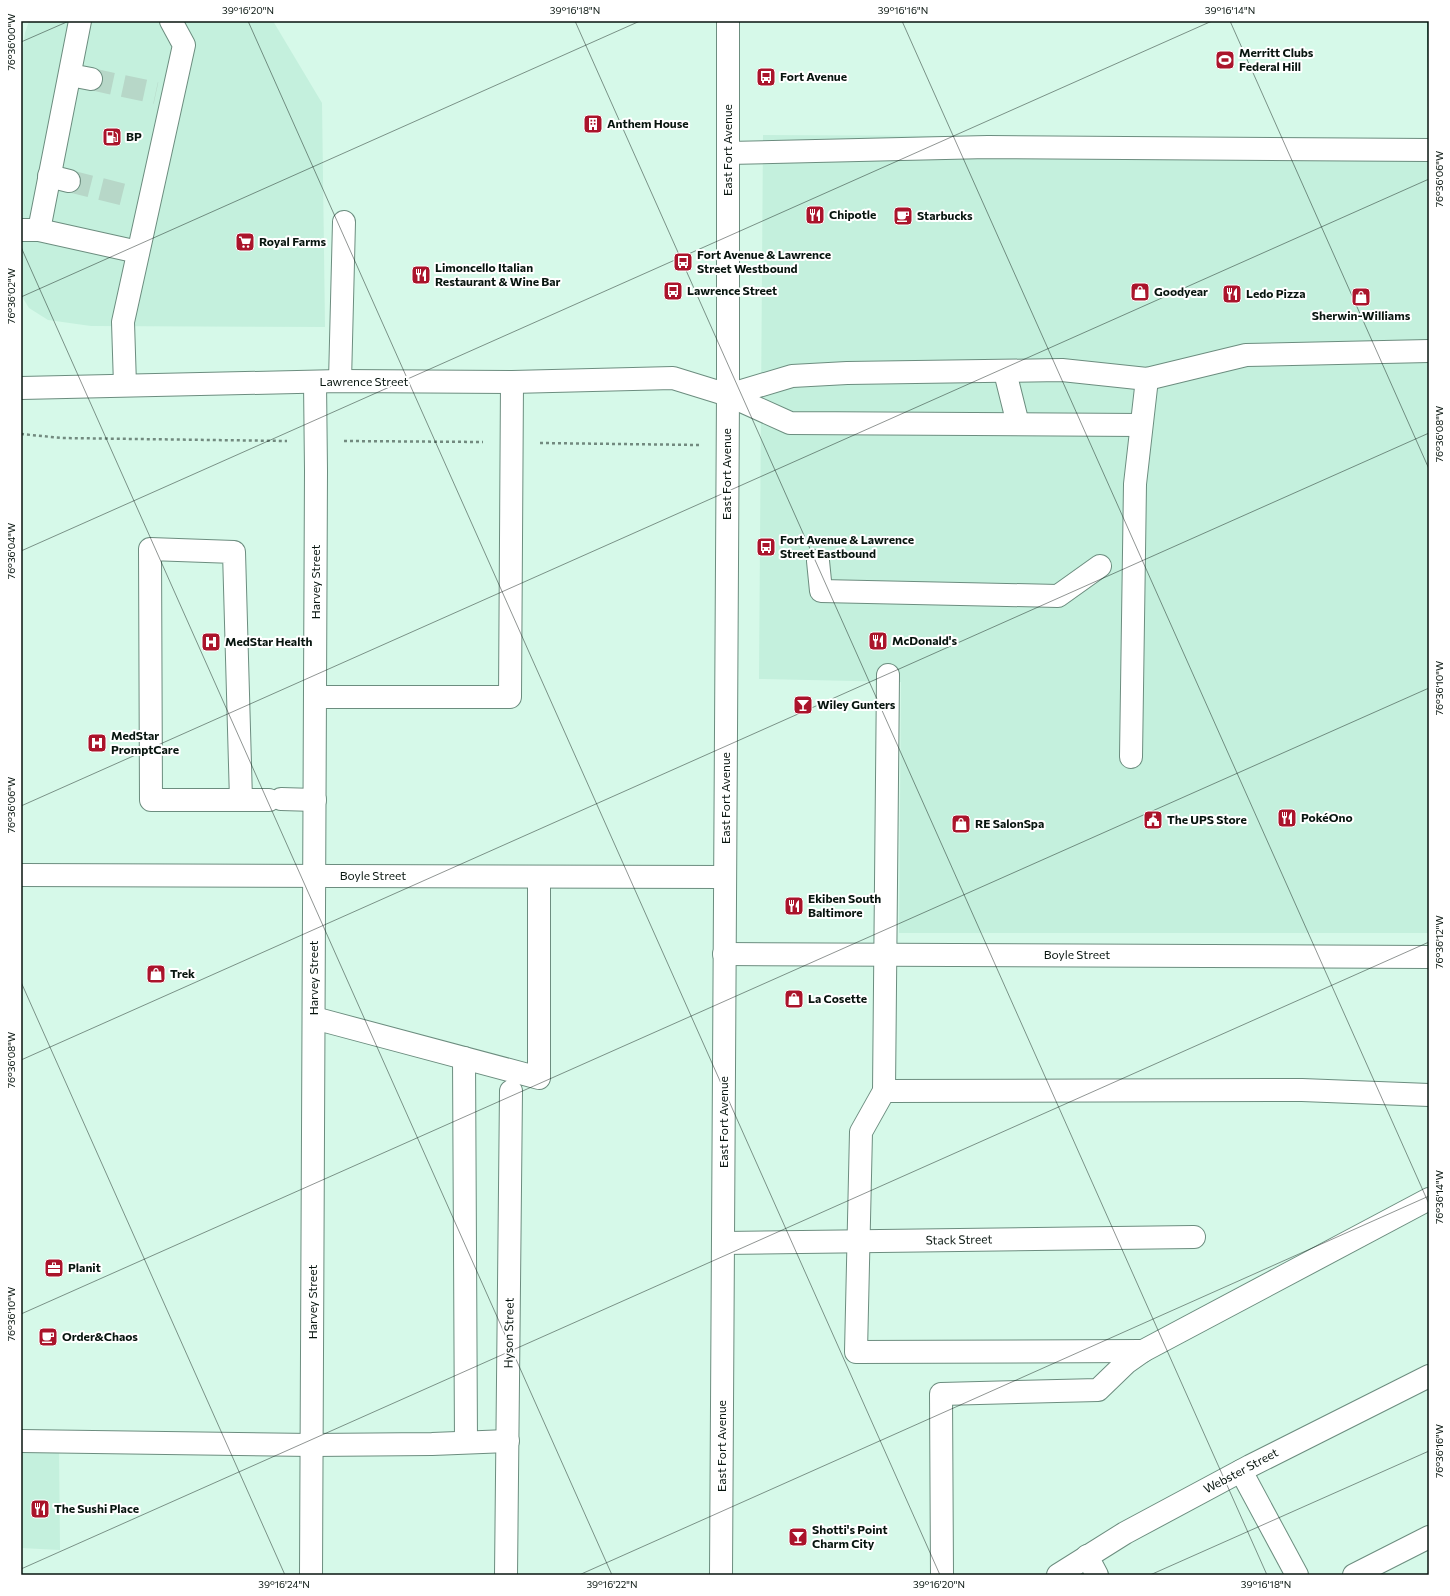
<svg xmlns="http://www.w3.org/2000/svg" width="1450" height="1596" viewBox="0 0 1450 1596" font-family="Commissioner,sans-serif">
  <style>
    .built { fill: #c4f0dd }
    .water { fill: #4ab78f }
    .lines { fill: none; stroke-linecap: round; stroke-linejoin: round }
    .minor-tunnel { stroke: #b7d7c8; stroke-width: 22; stroke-dasharray: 22 11; stroke-linecap: butt }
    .minor-casing { stroke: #6c8d7f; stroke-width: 24 }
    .path { stroke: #728a7f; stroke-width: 2.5; stroke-dasharray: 3 3; stroke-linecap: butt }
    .minor { stroke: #fff; stroke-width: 22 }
    .ticks { fill: none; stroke: #08150f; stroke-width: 1; stroke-opacity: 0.45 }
    .labels { text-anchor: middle; stroke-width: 4; stroke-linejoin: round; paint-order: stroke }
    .poi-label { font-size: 12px; font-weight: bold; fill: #08150f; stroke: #fff; text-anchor: start }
    .street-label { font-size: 12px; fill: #08150f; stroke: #fff }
    .neatline { fill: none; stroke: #08150f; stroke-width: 1.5 }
    .ticks-label { font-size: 10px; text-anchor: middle; fill: #08150f }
  </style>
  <rect width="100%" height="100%" fill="#d6f9e9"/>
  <!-- built -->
  <g class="built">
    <path d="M29 21H273L322 103 325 327 91 326 48 320 29 308 21 295V63L25 33Z"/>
    <path d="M763 135 1429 138V933H899L901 682 759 679Z"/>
    <path d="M21 1446H59L60 1550 21 1548Z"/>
  </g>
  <!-- water -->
  <path class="water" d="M1427 21H1429V109H1428Z"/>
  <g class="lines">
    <!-- minor-tunnel -->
    <g class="minor-tunnel">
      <path d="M91 79 156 93"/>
      <path d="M69 181 133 197"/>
    </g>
    <defs>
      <g id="minor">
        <path d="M70 75 91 79"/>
        <path d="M728 153 988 147 1429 150"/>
        <path d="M49 176 69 181"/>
        <path d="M21 230H39L138 252"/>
        <path d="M39 230 80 21"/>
        <path d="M1005 372 1018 424"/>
        <path d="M340 381 344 222"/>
        <path d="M125 385 123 322 184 45 171 21"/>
        <path d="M21 388 340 381 512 382 673 378 728 395 790 423 1141 425"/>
        <path d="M728 395 792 376 847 373 1062 370 1147 379 1246 355 1429 351"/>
        <path d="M818 561 821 591 1058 596 1100 566"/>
        <path d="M315 697H510L512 382"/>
        <path d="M1131 757 1135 484 1147 379"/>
        <path d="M281 799 315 800"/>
        <path d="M241 800 234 552 150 549 151 800H269"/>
        <path d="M21 875 725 877"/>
        <path d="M724 954 1429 957"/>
        <path d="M314 1018 539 1078V877"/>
        <path d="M464 1058 466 1442"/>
        <path d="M884 1091 888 675"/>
        <path d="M723 1243 1194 1237"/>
        <path d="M1143 1351 856 1352 861 1132 884 1091 1302 1090 1429 1095"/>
        <path d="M21 1441 312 1445 432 1444 508 1441"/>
        <path d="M1241 1471 1297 1575"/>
        <path d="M1087 1556 1097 1575"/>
        <path d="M311 1575 316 471 315 382"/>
        <path d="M506 1575 511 1091"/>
        <path d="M721 1575 728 395V21"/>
        <path d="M942 1575 941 1394 1098 1390 1126 1363 1143 1351 1429 1199"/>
        <path d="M1058 1575 1125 1533 1250 1466 1429 1376"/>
        <path d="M1354 1575 1429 1537"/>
      </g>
    </defs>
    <!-- minor casing -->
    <use href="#minor" class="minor-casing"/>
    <!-- path -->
    <g class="path">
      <path d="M21 434 62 438 287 441"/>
      <path d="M344 441 483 442"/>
      <path d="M540 443 699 445"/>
    </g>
    <!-- minor -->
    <use href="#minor" class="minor"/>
  </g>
  <!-- ticks -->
  <path class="ticks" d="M248 21 940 1575M575 21 1267 1575M902 21 1429 1204M1230 21 1429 469M21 42 69 21M21 247 612 1575M21 297 640 21M21 551 1212 21M21 806 1429 179M21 982 285 1575M21 1060 1429 433M21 1314 1429 688M21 1569 1429 942M579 1575 1429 1196M1150 1575 1429 1451"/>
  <!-- icons -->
  <defs>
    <symbol id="stadium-square" viewBox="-11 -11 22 22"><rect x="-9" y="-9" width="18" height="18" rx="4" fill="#aa142b" stroke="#fff"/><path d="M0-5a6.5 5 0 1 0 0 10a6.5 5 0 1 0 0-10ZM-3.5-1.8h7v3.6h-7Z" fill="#fff"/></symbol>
    <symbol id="bus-square" viewBox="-11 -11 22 22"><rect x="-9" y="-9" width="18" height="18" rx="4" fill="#aa142b" stroke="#fff"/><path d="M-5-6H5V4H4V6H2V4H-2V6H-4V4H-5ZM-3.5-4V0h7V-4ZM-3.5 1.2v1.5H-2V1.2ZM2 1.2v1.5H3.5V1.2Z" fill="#fff"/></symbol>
    <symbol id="building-square" viewBox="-11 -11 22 22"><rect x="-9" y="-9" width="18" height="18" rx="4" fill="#aa142b" stroke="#fff"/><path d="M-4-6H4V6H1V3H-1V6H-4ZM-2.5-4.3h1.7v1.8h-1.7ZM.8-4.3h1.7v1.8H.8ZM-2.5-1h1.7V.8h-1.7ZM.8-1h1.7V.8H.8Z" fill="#fff"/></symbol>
    <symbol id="fuel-square" viewBox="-11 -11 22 22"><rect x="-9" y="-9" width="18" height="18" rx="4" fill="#aa142b" stroke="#fff"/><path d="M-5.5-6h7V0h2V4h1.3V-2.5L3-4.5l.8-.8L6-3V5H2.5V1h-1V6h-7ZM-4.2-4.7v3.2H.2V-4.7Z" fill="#fff"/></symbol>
    <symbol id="restaurant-square" viewBox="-11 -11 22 22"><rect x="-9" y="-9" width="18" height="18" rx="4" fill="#aa142b" stroke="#fff"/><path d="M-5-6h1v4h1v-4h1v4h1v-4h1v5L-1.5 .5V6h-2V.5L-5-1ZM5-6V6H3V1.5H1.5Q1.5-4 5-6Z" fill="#fff"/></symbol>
    <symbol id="cafe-square" viewBox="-11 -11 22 22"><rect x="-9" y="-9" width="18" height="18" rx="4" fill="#aa142b" stroke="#fff"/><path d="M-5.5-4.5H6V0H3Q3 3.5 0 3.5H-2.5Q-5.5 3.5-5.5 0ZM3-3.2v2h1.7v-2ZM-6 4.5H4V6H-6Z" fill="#fff"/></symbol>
    <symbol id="supermarket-square" viewBox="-11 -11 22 22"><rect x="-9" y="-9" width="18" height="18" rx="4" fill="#aa142b" stroke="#fff"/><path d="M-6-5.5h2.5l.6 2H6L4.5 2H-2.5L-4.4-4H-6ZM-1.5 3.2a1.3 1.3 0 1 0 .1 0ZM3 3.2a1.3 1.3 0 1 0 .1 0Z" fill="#fff"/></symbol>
    <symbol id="shop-square" viewBox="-11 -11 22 22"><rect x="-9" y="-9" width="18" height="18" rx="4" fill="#aa142b" stroke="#fff"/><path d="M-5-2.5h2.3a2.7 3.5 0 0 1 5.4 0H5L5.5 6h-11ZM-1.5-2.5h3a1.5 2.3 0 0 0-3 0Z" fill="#fff"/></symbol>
    <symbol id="hospital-square" viewBox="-11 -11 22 22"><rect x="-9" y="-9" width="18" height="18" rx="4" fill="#aa142b" stroke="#fff"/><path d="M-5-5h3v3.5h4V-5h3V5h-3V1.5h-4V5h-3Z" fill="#fff"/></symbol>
    <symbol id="bar-square" viewBox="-11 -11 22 22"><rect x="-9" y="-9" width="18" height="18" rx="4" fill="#aa142b" stroke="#fff"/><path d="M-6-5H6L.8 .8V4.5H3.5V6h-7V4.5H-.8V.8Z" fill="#fff"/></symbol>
    <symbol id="civic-square" viewBox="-11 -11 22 22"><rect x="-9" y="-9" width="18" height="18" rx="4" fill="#aa142b" stroke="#fff"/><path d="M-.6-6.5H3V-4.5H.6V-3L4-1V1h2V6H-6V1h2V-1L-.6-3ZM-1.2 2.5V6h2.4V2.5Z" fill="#fff"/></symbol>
    <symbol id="office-square" viewBox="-11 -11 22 22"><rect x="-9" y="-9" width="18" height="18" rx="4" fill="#aa142b" stroke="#fff"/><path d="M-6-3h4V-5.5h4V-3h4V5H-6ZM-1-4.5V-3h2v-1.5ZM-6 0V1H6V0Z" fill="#fff"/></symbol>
  </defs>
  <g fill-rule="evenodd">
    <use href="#stadium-square" x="1214" y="49" width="22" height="22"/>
    <use href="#bus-square" x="755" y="66" width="22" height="22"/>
    <use href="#building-square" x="582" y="113" width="22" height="22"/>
    <use href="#fuel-square" x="101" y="126" width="22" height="22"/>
    <use href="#restaurant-square" x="804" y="204" width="22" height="22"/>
    <use href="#cafe-square" x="892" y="205" width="22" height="22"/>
    <use href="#supermarket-square" x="234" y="231" width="22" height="22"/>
    <use href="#bus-square" x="672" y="251" width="22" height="22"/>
    <use href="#restaurant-square" x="410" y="264" width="22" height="22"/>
    <use href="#bus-square" x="662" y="280" width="22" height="22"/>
    <use href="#shop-square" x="1129" y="281" width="22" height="22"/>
    <use href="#restaurant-square" x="1221" y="283" width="22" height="22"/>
    <use href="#shop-square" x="1350" y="286" width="22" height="22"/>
    <use href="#bus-square" x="755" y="536" width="22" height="22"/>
    <use href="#restaurant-square" x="867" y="630" width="22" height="22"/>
    <use href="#hospital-square" x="200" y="631" width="22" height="22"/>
    <use href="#bar-square" x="792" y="694" width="22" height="22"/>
    <use href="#hospital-square" x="86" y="732" width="22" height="22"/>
    <use href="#restaurant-square" x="1276" y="807" width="22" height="22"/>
    <use href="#civic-square" x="1142" y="809" width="22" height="22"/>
    <use href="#shop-square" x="950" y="813" width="22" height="22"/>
    <use href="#restaurant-square" x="783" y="895" width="22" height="22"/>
    <use href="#shop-square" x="145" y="963" width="22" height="22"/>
    <use href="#shop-square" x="783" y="988" width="22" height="22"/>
    <use href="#office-square" x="43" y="1257" width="22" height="22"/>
    <use href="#cafe-square" x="37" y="1326" width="22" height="22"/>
    <use href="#restaurant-square" x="29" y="1498" width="22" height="22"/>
    <use href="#bar-square" x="787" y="1526" width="22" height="22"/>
  </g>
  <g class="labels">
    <!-- poi labels -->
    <g class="poi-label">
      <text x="1239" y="57">Merritt Clubs<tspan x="1239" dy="14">Federal Hill</tspan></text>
      <text x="780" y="81">Fort Avenue</text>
      <text x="607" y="128">Anthem House</text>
      <text x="126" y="141">BP</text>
      <text x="829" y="219">Chipotle</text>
      <text x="917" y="220">Starbucks</text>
      <text x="259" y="246">Royal Farms</text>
      <text x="697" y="259">Fort Avenue &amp; Lawrence<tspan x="697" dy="14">Street Westbound</tspan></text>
      <text x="435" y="272">Limoncello Italian<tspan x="435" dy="14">Restaurant &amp; Wine Bar</tspan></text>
      <text x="687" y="295">Lawrence Street</text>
      <text x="1154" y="296">Goodyear</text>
      <text x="1246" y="298">Ledo Pizza</text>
      <text x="1361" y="320" text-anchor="middle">Sherwin-Williams</text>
      <text x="780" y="544">Fort Avenue &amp; Lawrence<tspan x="780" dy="14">Street Eastbound</tspan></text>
      <text x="892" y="645">McDonald's</text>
      <text x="225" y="646">MedStar Health</text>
      <text x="817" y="709">Wiley Gunters</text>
      <text x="111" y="740">MedStar<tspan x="111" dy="14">PromptCare</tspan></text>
      <text x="1301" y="822">PokéOno</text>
      <text x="1167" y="824">The UPS Store</text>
      <text x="975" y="828">RE SalonSpa</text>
      <text x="808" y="903">Ekiben South<tspan x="808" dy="14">Baltimore</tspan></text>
      <text x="170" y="978">Trek</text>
      <text x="808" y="1003">La Cosette</text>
      <text x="68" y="1272">Planit</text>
      <text x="62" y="1341">Order&amp;Chaos</text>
      <text x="54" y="1513">The Sushi Place</text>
      <text x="812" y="1534">Shotti's Point<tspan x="812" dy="14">Charm City</tspan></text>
    </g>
    <!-- street labels -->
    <g class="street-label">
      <text transform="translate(728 150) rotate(-90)" y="4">East Fort Avenue</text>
      <text x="364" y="386">Lawrence Street</text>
      <text transform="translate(727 474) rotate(-90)" y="4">East Fort Avenue</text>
      <text transform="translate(316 582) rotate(-90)" y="4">Harvey Street</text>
      <text transform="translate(726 798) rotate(-90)" y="4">East Fort Avenue</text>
      <text x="373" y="880">Boyle Street</text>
      <text x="1077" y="959">Boyle Street</text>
      <text transform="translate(314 978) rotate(-90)" y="4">Harvey Street</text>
      <text transform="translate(724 1122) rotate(-90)" y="4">East Fort Avenue</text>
      <text transform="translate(959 1240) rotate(-1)" y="4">Stack Street</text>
      <text transform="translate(313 1302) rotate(-90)" y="4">Harvey Street</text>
      <text transform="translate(509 1333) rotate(-89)" y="4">Hyson Street</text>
      <text transform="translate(722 1446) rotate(-90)" y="4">East Fort Avenue</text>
      <text transform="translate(1241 1471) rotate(-28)" y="4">Webster Street</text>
    </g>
  </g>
  <!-- border -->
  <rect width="1450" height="1596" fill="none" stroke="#ffffff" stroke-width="44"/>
  <rect x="22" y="22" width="1406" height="1552" class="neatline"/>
  <g class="ticks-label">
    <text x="248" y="14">39°16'20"N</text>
    <text x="575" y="14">39°16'18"N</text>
    <text x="903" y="14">39°16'16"N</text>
    <text x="1230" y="14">39°16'14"N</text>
    <text transform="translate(11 42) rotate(-90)" y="4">76°36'00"W</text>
    <text transform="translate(1439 179) rotate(-90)" y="4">76°36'06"W</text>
    <text transform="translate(11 296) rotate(-90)" y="4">76°36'02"W</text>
    <text transform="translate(1439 434) rotate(-90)" y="4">76°36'08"W</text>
    <text transform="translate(11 551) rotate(-90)" y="4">76°36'04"W</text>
    <text transform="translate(1439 688) rotate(-90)" y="4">76°36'10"W</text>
    <text transform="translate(11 805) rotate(-90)" y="4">76°36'06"W</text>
    <text transform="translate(1439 942) rotate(-90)" y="4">76°36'12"W</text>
    <text transform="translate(11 1060) rotate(-90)" y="4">76°36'08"W</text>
    <text transform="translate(1439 1197) rotate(-90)" y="4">76°36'14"W</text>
    <text transform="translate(11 1314) rotate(-90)" y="4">76°36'10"W</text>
    <text transform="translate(1439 1451) rotate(-90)" y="4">76°36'16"W</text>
    <text x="284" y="1588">39°16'24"N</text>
    <text x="612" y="1588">39°16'22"N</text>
    <text x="939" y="1588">39°16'20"N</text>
    <text x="1266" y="1588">39°16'18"N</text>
  </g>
</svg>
